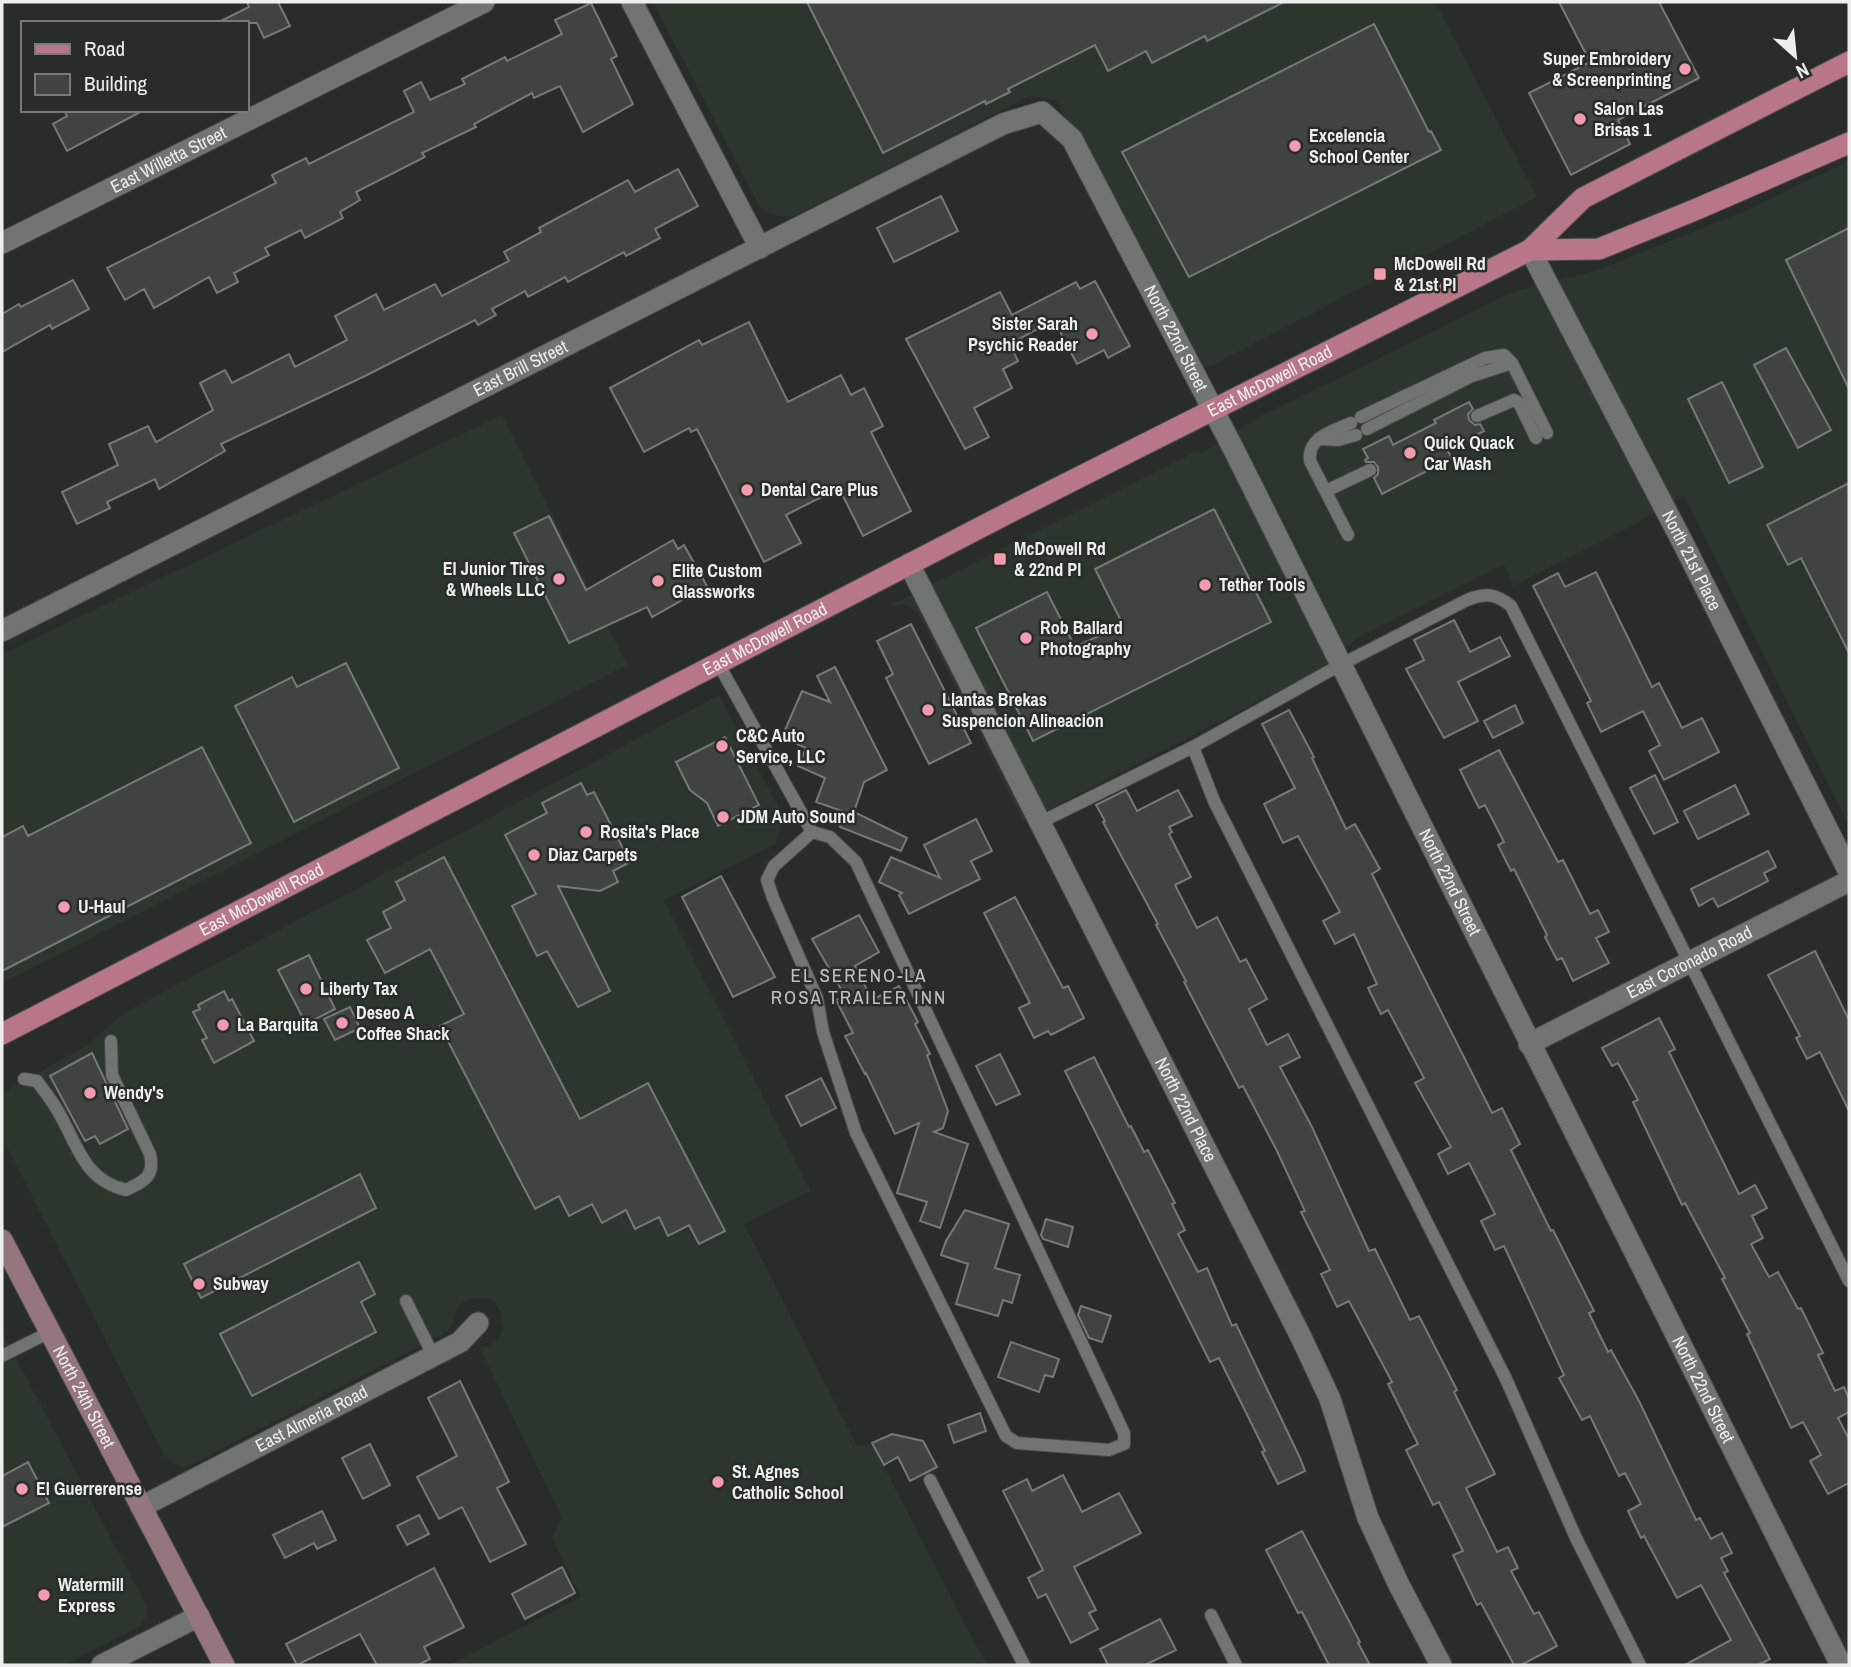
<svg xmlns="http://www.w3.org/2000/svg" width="1851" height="1667" viewBox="0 0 1851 1667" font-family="'Archivo Narrow',sans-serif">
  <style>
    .built { fill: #2d362d }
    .building { fill: #404440; stroke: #767a76; stroke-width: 2 }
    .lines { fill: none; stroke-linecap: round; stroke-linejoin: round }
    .lane-casing { stroke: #474947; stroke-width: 14 }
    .street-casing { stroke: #474947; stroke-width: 23 }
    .secondary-casing { stroke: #474947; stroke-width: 23 }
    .primary-casing { stroke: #474947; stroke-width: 23 }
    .lane { stroke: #717571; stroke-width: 12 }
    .street { stroke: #717571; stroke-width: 21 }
    .secondary { stroke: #94767c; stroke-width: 21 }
    .primary { stroke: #b77786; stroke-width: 21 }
    .poi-dot { fill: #f29aae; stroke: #292d29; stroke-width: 2.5 }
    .labels { text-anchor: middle; stroke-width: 5; stroke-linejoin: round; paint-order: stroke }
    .poi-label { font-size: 18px; font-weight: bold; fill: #edefed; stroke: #292d29; text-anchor: start }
    .street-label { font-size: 18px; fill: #edefed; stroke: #292d29 }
    .neighbourhood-label { font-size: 19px; letter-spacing: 2px; fill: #bec3be; stroke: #292d29 }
  </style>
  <rect width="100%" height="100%" fill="#292d29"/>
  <!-- built -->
  <g class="built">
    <path d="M653 2H1435L1537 197 1201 371 1056 100 1030 96 792 217 778 216 769 213 758 204Z"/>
    <path d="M1849 161V825L1684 496 1633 525 1514 586 1504 565 1356 639 1319 670 1024 822 918 613 904 604 889 606 1195 452 1203 453 1259 417 1516 291 1595 271 1743 212Z"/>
    <path d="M502 415 627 665 2 983V654Z"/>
    <path d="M719 695 784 818 775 844 664 900 810 1191 744 1224 857 1446 872 1444 978 1649 989 1665H450L581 1597 552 1538 562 1518 480 1348 491 1345 498 1339 503 1328 500 1310 495 1303 487 1298 469 1299 459 1305 449 1331 191 1465 183 1467 173 1463 164 1455 2 1137V1093L88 1045 124 1013Z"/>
    <path d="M2 1332 146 1605V1617L140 1626 64 1665H2Z"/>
  </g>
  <!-- building -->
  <g class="building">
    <path d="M247 2H278L290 26 264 38 257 23H217L249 7Z"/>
    <path d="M807 2H1284L1207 41 1205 36 1152 63 1146 51 1108 71 1095 45 1008 89 1010 92 986 104 985 101 883 153Z"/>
    <path d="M1559 2H1659L1699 78 1618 120 1630 144 1571 175 1529 93 1590 62Z"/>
    <path d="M591 3 617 56 611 59 633 104 583 132 560 86 534 98 532 93 474 124 476 127 422 153 425 157 356 192 360 200 340 212 343 218 305 238 301 230 265 248 269 255 234 273 238 282 217 293 209 277 154 308 144 289 125 300 107 268 276 183 272 175 306 158 309 164 414 112 404 91 421 82 430 100 465 84 462 79 505 57 507 61 562 34 555 20Z"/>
    <path d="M1374 24 1429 132 1431 131 1441 150 1189 277 1122 152Z"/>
    <path d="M64 110H144L67 151 53 124 67 116Z"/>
    <path d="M678 169 698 206 655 229 660 238 626 256 624 252 568 282 565 277 528 297 525 291 492 309 496 315 478 325 475 320 365 376 221 444 225 451 159 489 155 479 107 502 110 508 77 524 62 492 118 465 109 444 148 426 156 442 213 410 200 383 225 370 232 383 289 354 295 367 347 340 335 316 376 294 384 310 435 284 442 296 509 261 504 252 541 232 539 228 628 180 635 192Z"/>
    <path d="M941 196 958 231 894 262 877 228Z"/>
    <path d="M1849 228V389L1786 260Z"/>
    <path d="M73 280 89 309 52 329 50 325 2 352V314L19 304 21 307Z"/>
    <path d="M1095 281 1130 346 1108 358 1104 350 1077 364 1054 320 1010 344 1018 361 1003 369 1012 388 974 408 989 437 965 449 906 339 1000 292 1012 315 1076 282 1080 289Z"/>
    <path d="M749 322 788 402 841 375 851 395 864 388 883 426 871 432 911 511 863 536 839 488 786 515 801 543 764 562 697 429 691 432 689 428 644 452 610 388 699 340 702 345Z"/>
    <path d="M1786 348 1831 430 1798 448 1754 365Z"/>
    <path d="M1722 382 1763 467 1729 483 1688 399Z"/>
    <path d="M1469 402 1473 409 1468 414 1469 420 1475 425 1480 424 1484 431 1447 450 1452 458 1382 494 1374 478 1378 474V467L1374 462H1366L1365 460 1368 458 1363 449 1389 436 1393 445 1436 423 1434 420Z"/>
    <path d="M1849 483V653L1801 558 1788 565 1767 525Z"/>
    <path d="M1214 509 1271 622 1033 741 976 628 1047 592 1075 647 1123 625 1095 569Z"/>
    <path d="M549 516 586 590 673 540 678 549 684 545 707 586 652 617 647 607 569 643 514 533Z"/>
    <path d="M1596 572 1652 687 1659 683 1682 728 1702 718 1719 752 1664 780 1649 751 1660 745 1643 711 1601 732 1587 703 1591 701 1533 586 1558 573 1565 587Z"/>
    <path d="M1454 620 1470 652 1500 637 1510 656 1458 682 1478 721 1444 738 1406 669 1424 660 1414 640Z"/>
    <path d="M911 624 971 743 929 764 886 678 893 674 877 641Z"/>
    <path d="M346 663 399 768 294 822 235 706 292 677 297 687Z"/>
    <path d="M835 667 887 770 864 782 854 812 907 838 901 851 840 827 845 812 816 802 825 778 798 766 806 748 782 737 802 691 830 702 817 676Z"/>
    <path d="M1515 705 1523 723 1493 738 1484 721Z"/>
    <path d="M1289 710 1314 757 1312 758 1346 829 1355 824 1380 869 1372 874 1492 1113 1502 1108 1520 1144 1511 1150 1551 1231 1553 1230 1594 1311 1589 1313 1608 1352 1611 1350 1639 1401 1696 1520 1700 1518 1711 1539 1722 1533 1732 1553 1721 1558 1728 1571 1724 1573 1770 1659 1758 1665H1685L1731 1640 1701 1585 1677 1598 1644 1536 1641 1538 1628 1511 1641 1504 1625 1473 1619 1476 1590 1416 1582 1420 1559 1378 1564 1375 1504 1246 1495 1250 1481 1221 1495 1214 1469 1163 1448 1174 1438 1154 1451 1147 1415 1083 1424 1078 1388 1010 1381 1014 1368 988 1377 984 1354 934 1335 944 1323 921 1340 912 1298 836 1283 843 1264 804 1295 788 1262 724Z"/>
    <path d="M725 737 759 805 718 826 707 803 690 790 676 762Z"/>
    <path d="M202 747 251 843 2 971V837L23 826 28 836Z"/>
    <path d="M1499 750 1558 862 1563 860 1590 914 1598 910 1609 932 1596 938 1609 963 1573 981 1562 958 1557 960 1545 937 1547 935 1514 869 1511 871 1498 845 1504 842 1485 805 1479 808 1460 770Z"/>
    <path d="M1655 775 1678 822 1654 834 1630 788Z"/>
    <path d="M581 783 587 795 594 792 630 862 613 871 618 882 600 891 558 886 610 991 578 1007 547 951 537 956 512 906 536 894 505 835 547 813 542 803Z"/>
    <path d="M1735 785 1749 814 1698 839 1684 811Z"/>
    <path d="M1126 790 1137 811 1178 790 1192 816 1169 827 1172 832 1169 834 1191 877 1175 885 1197 928 1217 917 1240 962 1246 959 1267 999 1249 1009 1267 1045 1288 1034 1300 1057 1280 1067 1312 1127 1369 1251 1375 1249 1410 1320 1419 1316 1457 1390 1454 1392 1495 1474 1466 1488 1497 1552 1508 1547 1518 1568 1511 1571 1534 1614 1539 1612 1557 1646 1521 1665H1514L1481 1603 1477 1605 1453 1555 1463 1551 1439 1502 1433 1505 1406 1450 1418 1444 1388 1384 1392 1382 1349 1301 1337 1307 1321 1274 1330 1270 1301 1212 1305 1211 1276 1149 1243 1086 1239 1088 1184 982 1186 981 1156 925 1158 924 1103 822 1105 821 1096 805Z"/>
    <path d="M976 819 992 851 971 861 980 879 909 914 899 895 902 893 879 882 891 857 940 878 924 845Z"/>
    <path d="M1768 851 1776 867 1764 873 1768 881 1718 907 1713 898 1699 906 1691 889Z"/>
    <path d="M444 857 580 1119 648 1083 725 1231 699 1244 689 1225 668 1236 659 1217 635 1229 626 1210 602 1223 592 1204 569 1216 559 1196 535 1209 440 1026 464 1014 430 949 385 973 367 940 391 928 383 912 405 900 396 882Z"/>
    <path d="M721 876 775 977 733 997 682 897Z"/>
    <path d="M1015 897 1063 988 1068 986 1084 1018 1051 1035 1048 1031 1034 1038 1019 1008 1030 1003 984 913Z"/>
    <path d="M859 915 879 952 855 966 872 1000 899 986 918 1022 915 1024 930 1054 927 1055 948 1111 943 1128 934 1132 968 1144 940 1228 920 1221 927 1202 897 1193 919 1123 895 1134 866 1073 865 1074 845 1036 853 1033 836 1000 845 996 812 939Z"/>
    <path d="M1815 951 1849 1020V1111L1820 1052 1807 1059 1796 1038 1800 1036 1768 975Z"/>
    <path d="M309 955 335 1009 306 1024 278 970Z"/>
    <path d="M224 991 229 1001 232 999 254 1041 214 1063 202 1040 207 1038 193 1012 200 1009 198 1005Z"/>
    <path d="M350 1007 360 1028 335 1040 324 1019Z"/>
    <path d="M1659 1018 1675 1049 1669 1052 1739 1194 1755 1185 1767 1208 1752 1216 1763 1238 1751 1244 1769 1277 1778 1272 1798 1309 1801 1308 1823 1353 1818 1355 1835 1391 1844 1387 1849 1399V1412L1838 1418 1849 1439V1483L1828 1494 1810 1461 1821 1455 1803 1422 1791 1428 1747 1334 1750 1333 1722 1279 1725 1278 1685 1203 1682 1205 1633 1102 1638 1100 1618 1063 1612 1066 1602 1048Z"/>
    <path d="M92 1053 128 1129 100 1144 95 1136 85 1141 50 1076Z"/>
    <path d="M1000 1054 1020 1094 996 1105 976 1066Z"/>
    <path d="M1094 1057 1129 1127 1131 1126 1144 1152 1148 1150 1175 1203 1172 1204 1185 1230 1178 1234 1198 1272 1207 1268 1232 1326 1236 1324 1300 1458 1305 1471 1278 1484 1262 1452 1265 1451 1219 1358 1210 1362 1065 1071Z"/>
    <path d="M821 1078 836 1108 801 1126 786 1096Z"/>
    <path d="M360 1174 376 1208 201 1298 184 1264Z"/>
    <path d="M965 1210 1009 1224 995 1268 1020 1275 1012 1303 1003 1300 998 1316 956 1304 968 1264 941 1255 946 1241Z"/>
    <path d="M1046 1219 1073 1227 1068 1247 1043 1239 1041 1235Z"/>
    <path d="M359 1262 375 1294 361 1302 376 1332 252 1396 220 1334Z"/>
    <path d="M1081 1306 1111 1316 1102 1342 1089 1338 1078 1315Z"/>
    <path d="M1011 1342 1059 1359 1053 1377 1045 1375 1039 1392 998 1377Z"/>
    <path d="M460 1381 509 1482 497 1488 526 1544 490 1562 462 1507 439 1519 417 1477 457 1456 428 1398Z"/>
    <path d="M980 1413 986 1431 954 1443 948 1425Z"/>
    <path d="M892 1434 923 1441 937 1467 910 1481 898 1457 884 1465 872 1443Z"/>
    <path d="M370 1444 390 1485 363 1499 342 1458Z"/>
    <path d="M28 1462 49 1503 2 1527V1476Z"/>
    <path d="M1063 1475 1082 1512 1119 1493 1141 1533 1074 1567 1096 1610 1089 1613 1098 1629 1071 1643 1046 1594 1038 1598 1028 1578 1043 1570 1003 1491 1027 1479 1032 1491Z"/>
    <path d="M322 1511 336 1540 317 1549 314 1543 285 1558 273 1535Z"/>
    <path d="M419 1515 429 1534 407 1545 397 1526Z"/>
    <path d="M1302 1531 1360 1642 1358 1643 1370 1665H1329L1302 1612 1298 1613 1266 1550Z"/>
    <path d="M562 1567 575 1593 525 1619 512 1594Z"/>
    <path d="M434 1568 464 1627 424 1647 430 1659 418 1665H377L360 1634 297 1665 286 1644Z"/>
    <path d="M1160 1619 1176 1650 1145 1665H1108L1100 1649Z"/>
  </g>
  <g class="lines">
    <defs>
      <g id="lane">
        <path d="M1477 416 1514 400 1519 403 1536 438"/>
        <path d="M1361 417 1485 358 1504 355 1512 363 1547 433"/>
        <path d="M1367 429 1472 376 1512 363"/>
        <path d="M1319 439 1338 440 1356 435"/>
        <path d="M1326 491 1370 470"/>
        <path d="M1348 535 1310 461C1307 437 1333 431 1351 423"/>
        <path d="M718 663 812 832 830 837 856 862 1124 1433V1444L1109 1450 1017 1443 1006 1436 856 1133 823 1032 817 998 773 898 767 880 774 866 812 832"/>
        <path d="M1193 747 1214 801 1506 1379 1576 1538 1640 1665"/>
        <path d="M1041 822 1193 747 1340 665 1467 600C1486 593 1495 593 1511 606L1849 1281"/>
        <path d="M24 1079 37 1081C44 1091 53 1102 59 1113 78 1146 84 1180 126 1190 145 1181 155 1176 150 1154L112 1075 111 1041"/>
        <path d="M406 1301 433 1355"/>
        <path d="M2 1356 50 1332"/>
        <path d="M930 1480 1024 1665"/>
        <path d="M1211 1615 1236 1665"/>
      </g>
      <g id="street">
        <path d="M632 2 760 248"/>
        <path id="s1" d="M2 243 484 2"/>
        <path id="s2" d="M1530 250 1683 543 1849 872"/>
        <path id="s3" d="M909 564 1301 1337 1330 1399 1368 1518 1399 1585 1441 1665"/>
        <path id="s4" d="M2 631 1003 124 1042 112 1072 139 1232 446 1841 1665"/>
        <path id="s5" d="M1529 1044 1849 881"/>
        <path id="s6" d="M141 1507 460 1342 478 1323"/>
        <path d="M102 1665 199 1616"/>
      </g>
      <g id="secondary">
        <path id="s7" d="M2 1240 224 1665"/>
      </g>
      <g id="primary">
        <path d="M1530 250 1599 249 1697 209 1849 143"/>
        <path id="s8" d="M2 1034 1018 508 1530 250 1583 198 1849 62"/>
      </g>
    </defs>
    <!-- lane casing -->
    <use href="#lane" class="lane-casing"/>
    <!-- street casing -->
    <use href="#street" class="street-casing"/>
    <!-- secondary casing -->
    <use href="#secondary" class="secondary-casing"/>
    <!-- primary casing -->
    <use href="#primary" class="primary-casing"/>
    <!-- lane -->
    <use href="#lane" class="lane"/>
    <!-- street -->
    <use href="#street" class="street"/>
    <!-- secondary -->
    <use href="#secondary" class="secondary"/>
    <!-- primary -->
    <use href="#primary" class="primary"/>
  </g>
  <!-- markers -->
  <g class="poi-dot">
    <circle cx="1685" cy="69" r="7"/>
    <circle cx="1580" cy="119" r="7"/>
    <circle cx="1295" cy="146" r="7"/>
    <rect x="1373" y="267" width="14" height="14" rx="3.5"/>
    <circle cx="1092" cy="334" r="7"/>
    <circle cx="1410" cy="453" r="7"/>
    <circle cx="747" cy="490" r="7"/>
    <rect x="993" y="552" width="14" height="14" rx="3.5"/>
    <circle cx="559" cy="579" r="7"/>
    <circle cx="658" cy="581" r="7"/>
    <circle cx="1205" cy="585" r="7"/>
    <circle cx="1026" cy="638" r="7"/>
    <circle cx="928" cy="710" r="7"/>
    <circle cx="722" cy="746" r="7"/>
    <circle cx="723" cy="817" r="7"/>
    <circle cx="586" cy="832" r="7"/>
    <circle cx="534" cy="855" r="7"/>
    <circle cx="64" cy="907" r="7"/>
    <circle cx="306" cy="989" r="7"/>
    <circle cx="342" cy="1023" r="7"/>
    <circle cx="223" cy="1025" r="7"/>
    <circle cx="90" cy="1093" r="7"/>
    <circle cx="199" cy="1284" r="7"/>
    <circle cx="718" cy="1482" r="7"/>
    <circle cx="22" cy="1489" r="7"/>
    <circle cx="44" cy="1595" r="7"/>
  </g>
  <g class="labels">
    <!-- poi labels -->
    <g class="poi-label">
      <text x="1671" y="65" text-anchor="end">Super Embroidery<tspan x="1671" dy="21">&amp; Screenprinting</tspan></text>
      <text x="1594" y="115">Salon Las<tspan x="1594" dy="21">Brisas 1</tspan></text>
      <text x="1309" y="142">Excelencia<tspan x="1309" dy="21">School Center</tspan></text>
      <text x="1394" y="270">McDowell Rd<tspan x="1394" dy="21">&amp; 21st Pl</tspan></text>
      <text x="1078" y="330" text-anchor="end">Sister Sarah<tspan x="1078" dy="21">Psychic Reader</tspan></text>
      <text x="1424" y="449">Quick Quack<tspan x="1424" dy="21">Car Wash</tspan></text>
      <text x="761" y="496">Dental Care Plus</text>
      <text x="1014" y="555">McDowell Rd<tspan x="1014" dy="21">&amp; 22nd Pl</tspan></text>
      <text x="545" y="575" text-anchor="end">El Junior Tires<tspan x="545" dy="21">&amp; Wheels LLC</tspan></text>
      <text x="672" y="577">Elite Custom<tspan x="672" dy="21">Glassworks</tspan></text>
      <text x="1219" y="591">Tether Tools</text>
      <text x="1040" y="634">Rob Ballard<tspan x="1040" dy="21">Photography</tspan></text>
      <text x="942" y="706">Llantas Brekas<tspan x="942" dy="21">Suspencion Alineacion</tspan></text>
      <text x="736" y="742">C&amp;C Auto<tspan x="736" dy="21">Service, LLC</tspan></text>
      <text x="737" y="823">JDM Auto Sound</text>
      <text x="600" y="838">Rosita's Place</text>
      <text x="548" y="861">Diaz Carpets</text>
      <text x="78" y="913">U-Haul</text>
      <text x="320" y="995">Liberty Tax</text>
      <text x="356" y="1019">Deseo A<tspan x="356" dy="21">Coffee Shack</tspan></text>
      <text x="237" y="1031">La Barquita</text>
      <text x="104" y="1099">Wendy's</text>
      <text x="213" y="1290">Subway</text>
      <text x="732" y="1478">St. Agnes<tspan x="732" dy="21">Catholic School</tspan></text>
      <text x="36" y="1495">El Guerrerense</text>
      <text x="58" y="1591">Watermill<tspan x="58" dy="21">Express</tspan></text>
    </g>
    <!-- street labels -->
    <g class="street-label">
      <text dy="6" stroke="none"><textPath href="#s1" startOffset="186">East Willetta Street</textPath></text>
      <text dy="6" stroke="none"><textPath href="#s4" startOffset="1428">North 22nd Street</textPath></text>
      <text dy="6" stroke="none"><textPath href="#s4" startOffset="581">East Brill Street</textPath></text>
      <text dy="6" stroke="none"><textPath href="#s8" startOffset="1426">East McDowell Road</textPath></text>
      <text dy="6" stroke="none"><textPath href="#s2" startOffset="350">North 21st Place</textPath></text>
      <text dy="6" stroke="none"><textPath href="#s8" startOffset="859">East McDowell Road</textPath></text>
      <text dy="6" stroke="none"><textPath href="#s4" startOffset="2037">North 22nd Street</textPath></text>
      <text dy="6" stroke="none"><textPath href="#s8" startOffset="292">East McDowell Road</textPath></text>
      <text dy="6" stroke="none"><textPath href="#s5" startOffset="180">East Coronado Road</textPath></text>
      <text dy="6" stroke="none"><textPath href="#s3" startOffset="612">North 22nd Place</textPath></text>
      <text dy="6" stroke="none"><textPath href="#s4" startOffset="2604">North 22nd Street</textPath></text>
      <text dy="6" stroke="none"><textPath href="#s7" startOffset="177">North 24th Street</textPath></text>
      <text dy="6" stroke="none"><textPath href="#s6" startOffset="192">East Almeria Road</textPath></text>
    </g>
    <!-- neighbourhood labels -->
    <g class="neighbourhood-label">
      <text x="859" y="982">EL SERENO-LA<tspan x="859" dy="22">ROSA TRAILER INN</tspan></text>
    </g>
  </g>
  <!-- border -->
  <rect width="1851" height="1667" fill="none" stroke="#edefed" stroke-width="7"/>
  <!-- legend -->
  <rect x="21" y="21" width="228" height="91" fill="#292d29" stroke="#777b77" stroke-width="2"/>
  <rect x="35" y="44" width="35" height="10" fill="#b77786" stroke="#777b77" stroke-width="2"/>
  <text x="84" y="56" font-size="21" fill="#edefed">Road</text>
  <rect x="35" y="74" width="35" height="21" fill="#404440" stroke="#777b77" stroke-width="2"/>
  <text x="84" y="91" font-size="21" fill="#edefed">Building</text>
  <!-- north arrow -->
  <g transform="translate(1795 56) rotate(153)" stroke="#292d29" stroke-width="5" paint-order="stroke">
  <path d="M0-5L12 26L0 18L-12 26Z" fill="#edefed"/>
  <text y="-10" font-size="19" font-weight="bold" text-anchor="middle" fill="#edefed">N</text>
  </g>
</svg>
